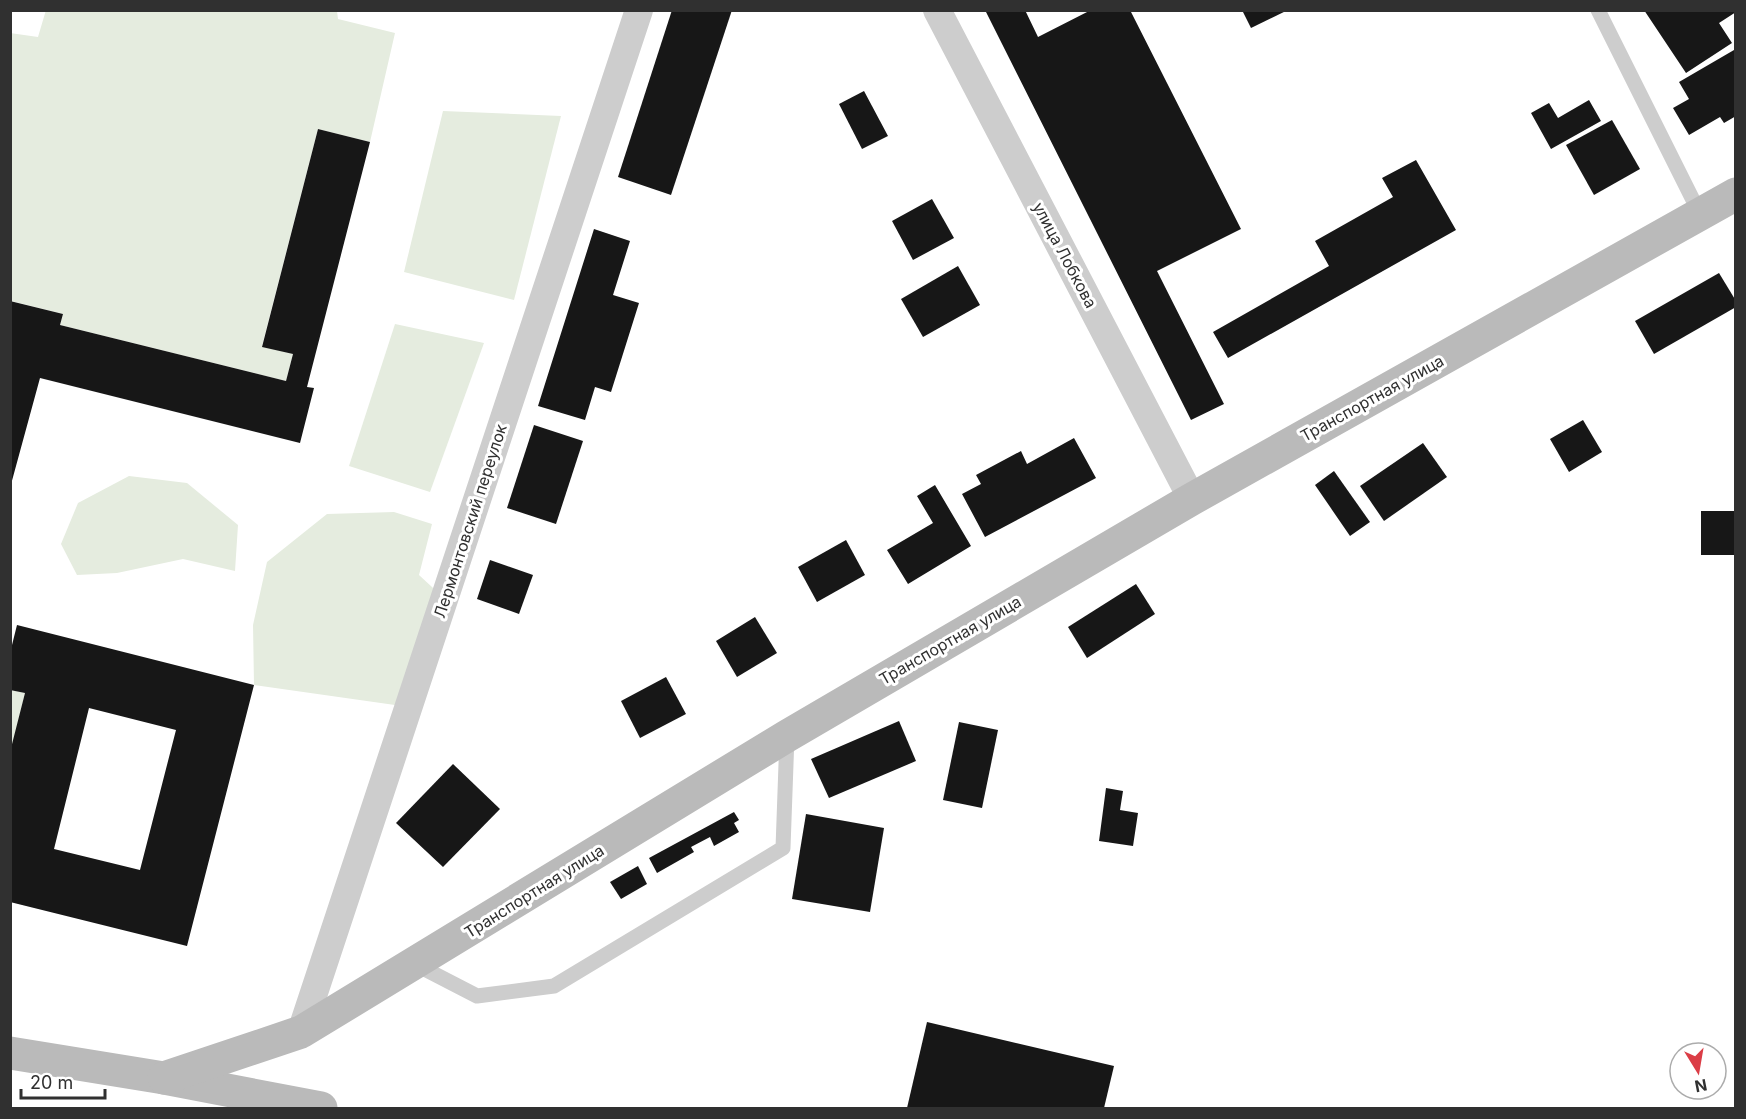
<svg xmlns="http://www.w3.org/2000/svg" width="1746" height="1119" viewBox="0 0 1746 1119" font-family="Inter,sans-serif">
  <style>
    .green { fill: #e5ecdf }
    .building { fill: #171717; fill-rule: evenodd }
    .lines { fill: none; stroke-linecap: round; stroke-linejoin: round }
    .lane { stroke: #cdcdcd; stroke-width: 15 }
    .street { stroke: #cdcdcd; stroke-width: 28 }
    .secondary { stroke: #bababa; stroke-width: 33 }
    .labels { text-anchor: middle; stroke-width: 6; stroke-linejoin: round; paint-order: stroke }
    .street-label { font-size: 16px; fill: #303030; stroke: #fff }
  </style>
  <rect width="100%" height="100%" fill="#fff"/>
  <!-- green -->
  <g class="green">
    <path d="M46 10 337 11 338 19 395 33 370 142 318 129 262 346 293 354 286 381 60 325 63 314 11 301 10 33 38 37Z"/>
    <path d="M443 111 561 116 514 300 404 272Z"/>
    <path d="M395 324 484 343 430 492 349 466Z"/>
    <path d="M129 476 187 483 238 525 235 571 183 559 117 573 77 575 61 544 78 503Z"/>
    <path d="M394 512 432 524 419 575 445 599 409 707 254 685 253 625 267 562 327 514Z"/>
    <path d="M11 690 25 693 11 752Z"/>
  </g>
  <!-- building -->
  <g class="building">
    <path d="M672 10H732L671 195 618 177Z"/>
    <path d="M985 10H1025L1038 37 1091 10H1130L1241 229 1157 271 1224 404 1191 420Z"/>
    <path d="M1242 10H1288L1251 28Z"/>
    <path d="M1644 10H1736V12L1719 23 1732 43 1686 73Z"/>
    <path d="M1734 50 1736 116 1724 123 1720 117 1689 135 1673 108 1689 99 1679 82Z"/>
    <path d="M864 91 888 136 862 149 839 104Z"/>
    <path d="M1589 100 1601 121 1551 149 1531 113 1549 103 1558 118Z"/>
    <path d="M1612 120 1640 169 1594 195 1566 145Z"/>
    <path d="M318 129 370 142 307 387 314 388 300 443 40 378 10 488V301L63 314 60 325 286 381 293 354 262 347Z"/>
    <path d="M1416 160 1456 230 1228 358 1213 332 1329 266 1315 241 1393 197 1382 178Z"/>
    <path d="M932 199 954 238 913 260 892 221Z"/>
    <path d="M594 229 630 241 613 295 639 303 611 392 595 387 585 420 538 406Z"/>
    <path d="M958 266 980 305 923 337 901 299Z"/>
    <path d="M1719 273 1736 301V307L1654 354 1635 321Z"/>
    <path d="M1583 420 1602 452 1569 472 1550 439Z"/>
    <path d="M534 425 583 441 556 524 507 508Z"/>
    <path d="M1074 438 1096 478 985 537 962 494 981 484 976 475 1021 451 1027 464Z"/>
    <path d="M1423 443 1447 477 1384 521 1360 486Z"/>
    <path d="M1334 471 1370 522 1350 536 1315 485Z"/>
    <path d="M935 485 971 546 908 584 887 550 933 523 917 496Z"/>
    <rect x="1701" y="511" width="35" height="44"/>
    <path d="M846 540 865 575 817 602 798 567Z"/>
    <path d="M490 560 533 575 519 614 477 599Z"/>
    <path d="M1136 584 1155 614 1087 658 1068 627Z"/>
    <path d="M755 617 777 653 737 677 716 641Z"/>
    <path d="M17 625 254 685 187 946 10 902V752L25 693 10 690V653ZM89 708 176 730 140 870 54 849Z"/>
    <path d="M666 677 686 714 640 738 621 701Z"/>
    <path d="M899 721 916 761 829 798 811 759Z"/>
    <path d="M959 722 998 730 982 808 943 800Z"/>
    <path d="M453 764 500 809 443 867 396 823Z"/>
    <path d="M1106 788 1123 791 1120 810 1138 813 1133 846 1099 841Z"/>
    <path d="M734 812 739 820 734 823 739 832 714 846 710 837 691 847 694 852 657 873 649 858Z"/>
    <path d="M806 814 884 828 870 912 792 899Z"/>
    <path d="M638 866 647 884 621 899 610 882Z"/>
    <path d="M927 1022 1114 1066 1104 1108H907Z"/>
  </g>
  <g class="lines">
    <!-- lane -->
    <g class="lane">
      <path d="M1598 10 1700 214"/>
      <path d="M415 964 477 996 554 986 783 848 787 736"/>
    </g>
    <!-- street -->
    <g class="street">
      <path d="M937 10 1192 499"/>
      <path d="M301 1032 639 10"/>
    </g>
    <!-- secondary -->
    <g class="secondary">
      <path d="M10 1053 164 1078 321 1108"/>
      <path d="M164 1078 301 1032 787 736 1192 499 1736 194"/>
    </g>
  </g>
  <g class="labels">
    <!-- street labels -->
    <g class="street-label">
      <text transform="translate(1065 255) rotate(62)" y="6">улица Лобкова</text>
      <text transform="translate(1372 398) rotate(-29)" y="6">Транспортная улица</text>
      <text transform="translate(470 521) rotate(-72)" y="6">Лермонтовский переулок</text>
      <text transform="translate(950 640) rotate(-30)" y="6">Транспортная улица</text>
      <text transform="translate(534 891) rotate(-32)" y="6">Транспортная улица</text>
    </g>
  </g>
  <!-- border -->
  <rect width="1746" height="1119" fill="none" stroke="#303030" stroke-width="24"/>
  <!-- north arrow -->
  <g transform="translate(1698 1071) rotate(169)"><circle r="28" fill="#ffffff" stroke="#acacac" stroke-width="1.5"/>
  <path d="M0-4.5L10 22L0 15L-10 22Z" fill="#db3d46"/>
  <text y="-9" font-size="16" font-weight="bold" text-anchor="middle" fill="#303030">N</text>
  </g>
  <!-- scale -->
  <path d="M21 1089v9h84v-9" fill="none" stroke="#303030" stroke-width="3"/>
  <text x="30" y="1089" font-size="18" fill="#303030" stroke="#ffffff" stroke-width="4.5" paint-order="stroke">20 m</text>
</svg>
